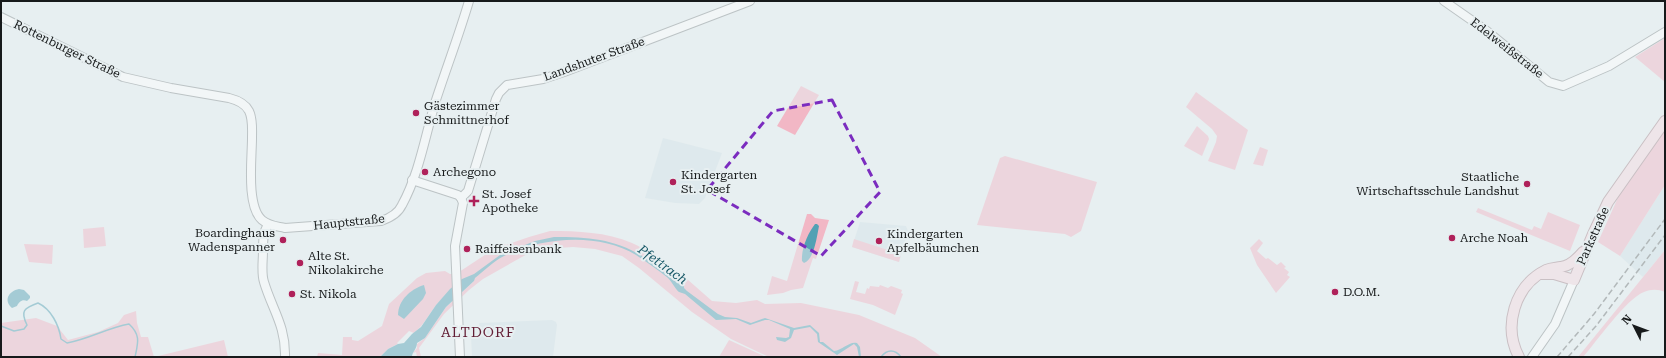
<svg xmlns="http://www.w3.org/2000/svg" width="1666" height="358" viewBox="0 0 1666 358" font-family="'Roboto Serif',serif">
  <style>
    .built { fill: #d3e3e8 }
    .green { fill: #f2b7c5 }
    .water { fill: #53a1b4 }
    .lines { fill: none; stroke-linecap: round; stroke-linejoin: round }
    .stream { stroke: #53a1b4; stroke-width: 1.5 }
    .minor-casing { stroke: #888f91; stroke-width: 10 }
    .major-casing { stroke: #a5878e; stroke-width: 12 }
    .minor { stroke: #fff; stroke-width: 8 }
    .major { stroke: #f7dae0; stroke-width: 10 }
    .rail { stroke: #727778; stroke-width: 1.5; stroke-dasharray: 6 3; stroke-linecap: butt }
    .marked { fill: none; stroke: #7b2cbf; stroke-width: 3; stroke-dasharray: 8 5; stroke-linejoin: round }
    .poi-dot { fill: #af215a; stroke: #e7eff1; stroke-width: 1.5 }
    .labels { text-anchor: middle; stroke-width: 4; stroke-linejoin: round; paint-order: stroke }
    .street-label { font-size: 12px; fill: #171a1b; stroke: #e7eff1 }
    .poi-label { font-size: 12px; fill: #171a1b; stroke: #e7eff1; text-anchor: start }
    .water-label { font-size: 13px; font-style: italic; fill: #175867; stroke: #e7eff1 }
    .quarter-label { font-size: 14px; letter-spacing: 1px; fill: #621e35; stroke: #e7eff1 }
  </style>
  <rect width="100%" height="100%" fill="#e7eff1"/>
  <!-- built -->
  <g class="built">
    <path d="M663 138 722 153 705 198 699 204 675 203 645 198Z"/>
    <path d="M1665 185V250L1643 277 1620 256Z"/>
    <path d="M860 222 906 226 908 231 899 262 852 247Z"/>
    <path d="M552 320 556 322 557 325 553 357H472L471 336H480L479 323Z"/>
  </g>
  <!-- green -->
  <g class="green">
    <path d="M1665 38V82L1635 57Z"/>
    <path d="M801 86 819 95 795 135 777 126Z"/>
    <path d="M1196 92 1248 130 1235 170 1208 161 1216 142 1217 136 1212 129 1186 107Z"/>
    <path d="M1197 126 1208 136 1209 139 1202 156 1184 146Z"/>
    <path d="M1665 126V185L1620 256 1598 242 1620 193Z"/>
    <path d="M1260 147 1268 150 1263 166 1253 164Z"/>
    <path d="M1005 156 1097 182 1081 231 1071 237 1065 234 977 225 1000 158Z"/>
    <path d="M1478 208 1532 230 1534 226 1541 229 1548 212 1580 225 1570 251 1476 212Z"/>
    <path d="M807 214H811L815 218 829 220 816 259 813 258 803 288 791 290 783 293 767 295 772 276 787 281Z"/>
    <path d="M104 227 106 246 84 248 83 229Z"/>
    <path d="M550 231C578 231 606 232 632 243 652 252 668 267 684 281L687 279 712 301 736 303 757 300 765 304 801 303 859 315 915 338 942 357H769L731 339 692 312 639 268 622 256 595 249 573 247 558 248 529 253 483 279 469 290 444 314 419 348 421 357H417L416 352 413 353 417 348V344L425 338 446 307 474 281C461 287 447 293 437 304 429 314 424 325 414 333L409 331 397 343 398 344 388 349 380 357H317L318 353 342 355 343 337H352V340L358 341 382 326 389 304 417 278 426 273 445 271 450 274H456L503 243 506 245 529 237Z"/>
    <path d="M854 239 894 252 897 244 903 246 899 262 852 247Z"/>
    <path d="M1259 239 1263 243 1257 251 1266 259 1268 258 1277 265 1281 262 1286 267 1284 268 1289 272 1287 275 1290 277 1276 293 1257 265 1250 248Z"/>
    <path d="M24 244 53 245 52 264 29 262Z"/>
    <path d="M1665 250V292C1658 289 1651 289 1644 292 1627 298 1596 342 1583 357H1578Z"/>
    <path d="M855 281 859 282 856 292 865 294 867 288 869 289 870 286 879 287 880 285 888 288 891 286 902 290 901 293 903 294 895 315 873 305 850 299Z"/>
    <path d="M136 311 137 323 141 337H148L154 357 224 340 228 357H1V323L36 318 57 326 68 340 98 332 118 323 124 315Z"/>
    <path d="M729 340 766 357H719Z"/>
  </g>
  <!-- water -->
  <g class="water">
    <path d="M815 224H817L819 226C817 236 814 260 804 263L802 261C801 249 808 233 815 224Z"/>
    <path d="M554 237C591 237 618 239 650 261 660 268 672 281 682 285L684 283V288L687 291 718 314 725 317 737 318 751 323 765 318 794 328 810 325 819 333 820 342H823L834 351C843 350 849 341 857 343L860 347 861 357H859L857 347 854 344 837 355 818 342 817 334 810 327 794 330 791 338 785 342 777 340 776 337 786 338 789 337 790 329 769 320H765L750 325 736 319 716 320 685 294C683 293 681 293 679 292 676 290 672 282 668 278 658 270 647 262 636 255 599 232 541 237 504 256 494 261 484 271 475 278L474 281 446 307 425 338 417 343C417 349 412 352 412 357H380L388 349 398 344 404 343 412 334 421 327 436 305 450 289 462 279 474 274 500 255 535 241Z"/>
    <path d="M424 285 426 293 423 299 404 319 398 315C398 300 411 289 424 285Z"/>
    <path d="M19 289 24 290 30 296V298L27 301C22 299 19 302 17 306L12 308C3 300 9 291 19 289Z"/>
  </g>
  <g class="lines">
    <!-- stream -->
    <g class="stream">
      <path d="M1 326 14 331 24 329 27 325C20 311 24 308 38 303 51 309 59 325 61 339L67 343C89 339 107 328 129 324 141 335 138 343 135 357"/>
      <path d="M881 357C887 349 895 349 901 357"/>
    </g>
    <defs>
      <g id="minor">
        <path d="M1444 1 1487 31 1549 82 1563 86 1609 66 1665 32"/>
        <path d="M1 17 123 77 171 88 229 98C237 100 245 103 249 111 253 119 252 129 252 138 252 158 246 206 262 220 269 226 276 226 285 228L381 221C390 218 398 214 402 205 419 174 425 137 435 103 446 69 459 35 469 1"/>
        <path d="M412 180 458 195 461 198 463 203 455 246 460 357"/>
        <path d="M461 198 468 191 496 99 499 93 507 85 543 79 564 72 750 1"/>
        <path d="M268 224C263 233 263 241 263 251 263 261 261 273 264 282 272 309 286 326 285 357"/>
        <path d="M1532 357 1555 324 1574 280"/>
      </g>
      <g id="major">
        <path d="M1540 274H1554L1574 280 1593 234 1608 202 1665 121"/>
        <path d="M1519 357C1503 327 1514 286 1546 270 1551 268 1556 268 1561 267 1570 266 1577 259 1583 252"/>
      </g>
    </defs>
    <!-- minor casing -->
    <use href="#minor" class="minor-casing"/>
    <!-- major casing -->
    <use href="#major" class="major-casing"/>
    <!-- minor -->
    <use href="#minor" class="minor"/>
    <!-- major -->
    <use href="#major" class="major"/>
    <!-- rail -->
    <g class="rail">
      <path d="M1557 357 1594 314 1665 219"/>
      <path d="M1568 357 1596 326 1665 235"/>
    </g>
  </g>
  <!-- marked area -->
  <path d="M0 0H1666V358H0ZM832 100 880 192 821 256 707 190 773 111Z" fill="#e7eff1" fill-opacity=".55" fill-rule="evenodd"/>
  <path class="marked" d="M832 100 880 192 821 256 707 190 773 111Z"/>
  <!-- markers -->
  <g class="poi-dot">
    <circle cx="416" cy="113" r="4"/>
    <circle cx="425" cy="172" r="4"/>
    <circle cx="673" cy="182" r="4"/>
    <circle cx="1527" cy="184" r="4"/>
    <path d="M472 195h4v4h4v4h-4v4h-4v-4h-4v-4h4z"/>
    <circle cx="1452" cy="238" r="4"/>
    <circle cx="283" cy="240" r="4"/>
    <circle cx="879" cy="241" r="4"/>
    <circle cx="467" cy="249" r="4"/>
    <circle cx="300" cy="263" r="4"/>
    <circle cx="1335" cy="292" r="4"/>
    <circle cx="292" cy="294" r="4"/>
  </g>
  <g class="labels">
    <!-- street labels -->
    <g class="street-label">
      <text transform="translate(1507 48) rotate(38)" y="4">Edelweißstraße</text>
      <text transform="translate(67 49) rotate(26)" y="4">Rottenburger Straße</text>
      <text transform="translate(594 59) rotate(-20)" y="4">Landshuter Straße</text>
      <text transform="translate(349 222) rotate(-6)" y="4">Hauptstraße</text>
      <text transform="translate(1593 236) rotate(-66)" y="4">Parkstraße</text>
    </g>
    <!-- poi labels -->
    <g class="poi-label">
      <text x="424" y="110">Gästezimmer<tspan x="424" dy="14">Schmittnerhof</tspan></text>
      <text x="433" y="176">Archegono</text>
      <text x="681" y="179">Kindergarten<tspan x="681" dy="14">St. Josef</tspan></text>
      <text x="1519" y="181" text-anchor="end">Staatliche<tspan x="1519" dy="14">Wirtschaftsschule Landshut</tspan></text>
      <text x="482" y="198">St. Josef<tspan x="482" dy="14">Apotheke</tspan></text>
      <text x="275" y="237" text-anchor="end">Boardinghaus<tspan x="275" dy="14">Wadenspanner</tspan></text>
      <text x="887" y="238">Kindergarten<tspan x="887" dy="14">Apfelbäumchen</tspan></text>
      <text x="1460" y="242">Arche Noah</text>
      <text x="475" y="253">Raiffeisenbank</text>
      <text x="308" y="260">Alte St.<tspan x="308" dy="14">Nikolakirche</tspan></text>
      <text x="1343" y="296">D.O.M.</text>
      <text x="300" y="298">St. Nikola</text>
    </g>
    <!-- water labels -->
    <g class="water-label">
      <text transform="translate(663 264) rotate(36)" y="5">Pfettrach</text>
    </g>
    <!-- quarter labels -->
    <g class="quarter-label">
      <text x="478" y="337">ALTDORF</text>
    </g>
  </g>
  <!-- border -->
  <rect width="1666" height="358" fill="none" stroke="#171a1b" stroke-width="4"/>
  <!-- north arrow -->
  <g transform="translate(1634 326) rotate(312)" stroke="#e7eff1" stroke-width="3" paint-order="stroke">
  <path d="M0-3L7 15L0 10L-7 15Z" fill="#171a1b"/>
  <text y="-6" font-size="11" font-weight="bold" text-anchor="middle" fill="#171a1b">N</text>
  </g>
</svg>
